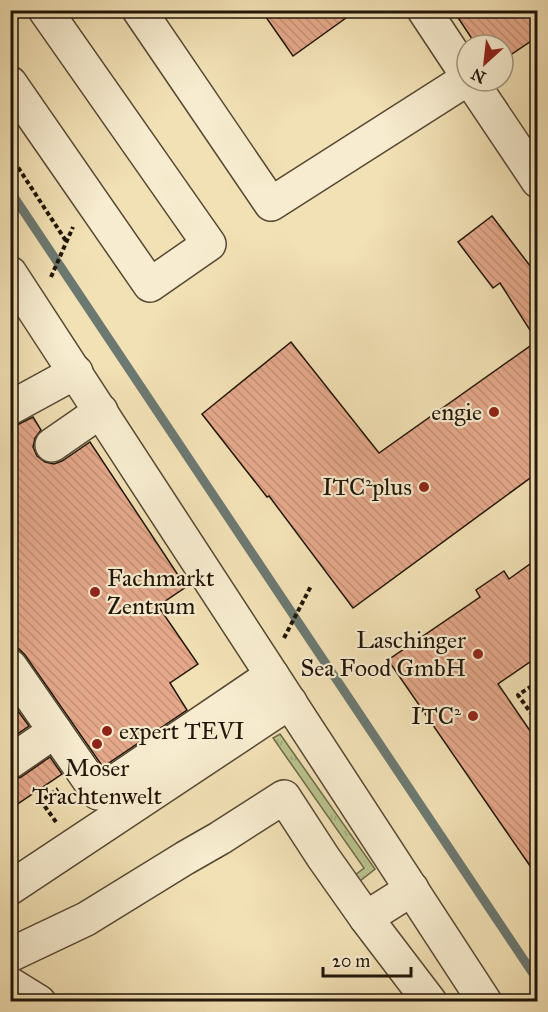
<svg xmlns="http://www.w3.org/2000/svg" width="548" height="1012" viewBox="0 0 548 1012" font-family="'IM FELL Great Primer',serif">
  <style>
    .grass { fill: url(#grass-tufts); stroke: #6d6c4a; stroke-width: 1.5 }
    .lines { fill: none; stroke-linecap: round; stroke-linejoin: round }
    .stream { stroke: #6c7971; stroke-width: 9 }
    .building { fill: url(#building-back-hatch); stroke: #201508; stroke-width: 1.5 }
    .minor-casing { stroke: #544833; stroke-width: 36 }
    .path { stroke: #201508; stroke-width: 4; stroke-dasharray: 4.5 3; stroke-linecap: butt }
    .minor { stroke: #f7eccf; stroke-width: 33 }
    .poi-dot { fill: #8f2418; stroke: #f7eccf; stroke-width: 2 }
    .labels { text-anchor: middle; stroke-width: 4.5; stroke-linejoin: round; paint-order: stroke }
    .poi-label { font-size: 24px; fill: #201508; stroke: #f7eccf; text-anchor: end }
  </style>
  <defs>
    <pattern id="grass-tufts" width="24" height="20" patternUnits="userSpaceOnUse" patternTransform="scale(1.5)"><rect width="24" height="20" fill="#bac38d"/><path d="M3 7l-1-3M5 7V3M7 7l1-3M15 17l-1-3M17 17v-4M19 17l1-3" fill="none" stroke="#a0a778"/></pattern>
    <pattern id="building-back-hatch" width="6" height="6" patternUnits="userSpaceOnUse" patternTransform="scale(1.5)"><rect width="6" height="6" fill="#e5a88b"/><path d="M-1 5l2 2M0 0l6 6M5-1l2 2" fill="none" stroke="#c49076"/></pattern>
  </defs>
  <rect width="100%" height="100%" fill="#f2e1b5"/>
  <filter id="stains"><feTurbulence type="fractalNoise" baseFrequency=".00333" numOctaves="4"/><feColorMatrix values="0 0 0 0 .2 0 0 0 0 .09 0 0 0 0 .02 0 0 0 .5 -.17"/></filter>
  <radialGradient id="worn" r=".72"><stop offset=".6" stop-color="#630" stop-opacity="0"/><stop offset="1" stop-color="#630" stop-opacity=".3"/></radialGradient>
  <!-- grass -->
  <path class="grass" d="M280 734 375 869 360 881 355 875 364 868 273 738Z"/>
  <g class="lines">
    <!-- stream -->
    <path class="stream" d="M10 191 538 981"/>
  </g>
  <!-- building -->
  <g class="building">
    <path d="M261 10H357L293 56Z"/>
    <path d="M453 10H537V37L503 60V45H476Z"/>
    <path d="M492 216 537 275V473L353 608 269 496 267 497 202 414 291 342 379 453 537 341 500 283 493 288 458 242Z"/>
    <path d="M33 417 41 430 35 438 33 447 37 456 45 462 54 464 62 461 90 442 186 587 158 606 198 664 170 683 187 710 103 767 25 655 19 649 10 648V427L19 424Z"/>
    <path d="M537 559V657L498 684 537 741V876L388 660 480 597 476 590 504 571 509 579Z"/>
    <path d="M10 700 29 726 10 739Z"/>
    <path d="M50 757 62 774 10 809V781L21 777Z"/>
  </g>
  <g class="lines">
    <defs>
      <g id="minor">
        <path d="M139 10 271 204 467 79"/>
        <path d="M424 10 467 75"/>
        <path d="M471 81 538 181"/>
        <path d="M10 83 150 285 209 244 45 10"/>
        <path d="M10 273 485 1002"/>
        <path d="M10 408 76 372"/>
        <path d="M52 445 101 411"/>
        <path d="M10 666 55 731"/>
        <path d="M10 762 55 731 98 793 272 675"/>
        <path d="M10 888 290 702"/>
        <path d="M366 918 412 889"/>
        <path d="M10 955 86 919 185 858 220 838 284 797 323 857 366 918 430 1002"/>
        <path d="M10 984 39 1002"/>
      </g>
    </defs>
    <!-- minor casing -->
    <use href="#minor" class="minor-casing"/>
    <!-- path -->
    <g class="path">
      <path d="M10 155 66 241"/>
      <path d="M51 277 73 227"/>
      <path d="M284 638 311 586"/>
      <path d="M538 682 518 695 538 723"/>
      <path d="M56 822 41 801 58 789"/>
    </g>
    <!-- minor -->
    <use href="#minor" class="minor"/>
  </g>
  <!-- markers -->
  <g class="poi-dot">
    <circle cx="494" cy="412" r="6"/>
    <circle cx="424" cy="487" r="6"/>
    <circle cx="95" cy="592" r="6"/>
    <circle cx="478" cy="654" r="6"/>
    <circle cx="473" cy="716" r="6"/>
    <circle cx="107" cy="731" r="6"/>
    <circle cx="97" cy="744" r="6"/>
  </g>
  <g class="labels">
    <!-- poi labels -->
    <g class="poi-label">
      <text x="482" y="420">engie</text>
      <text x="412" y="495">ITC²plus</text>
      <text x="107" y="586" text-anchor="start">Fachmarkt<tspan x="107" dy="28">Zentrum</tspan></text>
      <text x="466" y="648">Laschinger<tspan x="466" dy="28">Sea Food GmbH</tspan></text>
      <text x="461" y="724">ITC²</text>
      <text x="119" y="739" text-anchor="start">expert TEVI</text>
      <text x="97" y="776" text-anchor="middle">Moser<tspan x="97" dy="28">Trachtenwelt</tspan></text>
    </g>
  </g>
  <!-- margin -->
  <rect width="548" height="1012" fill="none" stroke="#f2e1b5" stroke-width="36"/>
  <rect x="12" y="12" width="524" height="988" fill="none" stroke="#201508" stroke-width="3"/>
  <rect x="18" y="18" width="512" height="976" fill="none" stroke="#201508" stroke-width="1.5"/>
  <!-- north arrow -->
  <g transform="translate(485 63) rotate(207)"><circle r="28" fill="#f7eccf" stroke="#a1967f" stroke-width="1.5"/>
  <path d="M0-4.5L10 22L0 15L-10 22Z" fill="#8f2418"/>
  <text y="-9" font-size="16" font-weight="bold" text-anchor="middle" fill="#201508">N</text>
  </g>
  <!-- scale -->
  <path d="M323 967v9h88v-9" fill="none" stroke="#201508" stroke-width="3"/>
  <text x="332" y="967" font-size="18" fill="#201508" stroke="#f7eccf" stroke-width="4.5" paint-order="stroke">20 m</text>
  <rect width="100%" height="100%" filter="url(#stains)"/>
  <rect width="100%" height="100%" fill="url(#worn)"/>
</svg>
